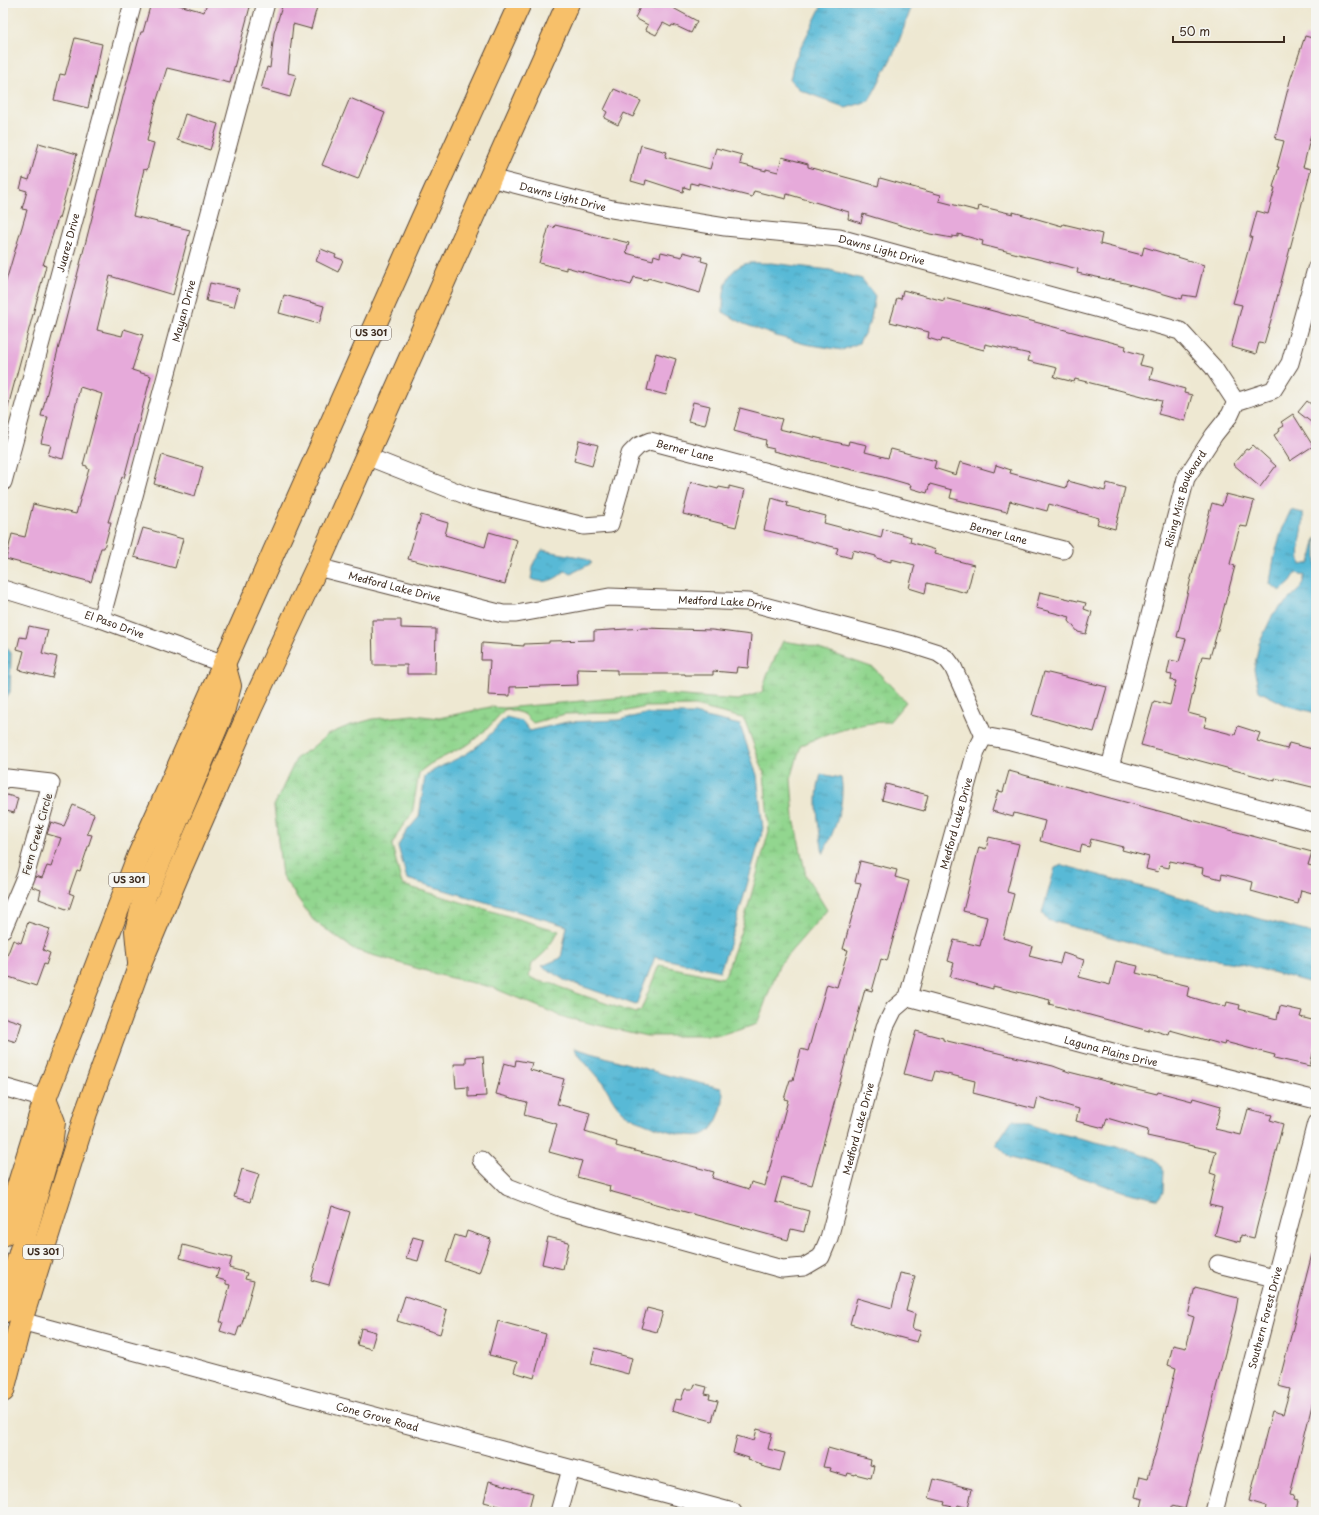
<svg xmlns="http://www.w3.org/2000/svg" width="1319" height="1515" viewBox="0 0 1319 1515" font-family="'Playpen Sans',sans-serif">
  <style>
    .wetland { fill: url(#wetland-marsh); stroke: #668056; fill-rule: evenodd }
    .water { fill: url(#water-ripples); stroke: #4a727a }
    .building { fill: #e6aada }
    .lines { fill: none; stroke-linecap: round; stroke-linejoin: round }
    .street-casing { stroke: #564639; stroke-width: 19 }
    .primary-casing { stroke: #564639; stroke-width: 24 }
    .street { stroke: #fff; stroke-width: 17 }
    .primary { stroke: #f7c06b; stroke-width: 22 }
    .labels { text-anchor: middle; stroke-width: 4; stroke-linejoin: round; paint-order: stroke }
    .shield { fill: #f6f6f2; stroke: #73675e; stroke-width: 1 }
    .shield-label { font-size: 9px; font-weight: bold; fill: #3b2a1e }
    .street-label { font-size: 10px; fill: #3b2a1e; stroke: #f6f6f2 }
  </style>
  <defs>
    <pattern id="wetland-marsh" width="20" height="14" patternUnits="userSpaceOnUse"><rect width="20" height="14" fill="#92d68f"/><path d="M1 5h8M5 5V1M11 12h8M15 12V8" fill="none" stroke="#7fb87b"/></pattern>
    <pattern id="water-ripples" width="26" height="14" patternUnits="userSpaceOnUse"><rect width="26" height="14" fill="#58b9d6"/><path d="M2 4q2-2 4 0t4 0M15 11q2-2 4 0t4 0" fill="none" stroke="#4a97ad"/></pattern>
  </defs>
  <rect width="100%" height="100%" fill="#f6f6f2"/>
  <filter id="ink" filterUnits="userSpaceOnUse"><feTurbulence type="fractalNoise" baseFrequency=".025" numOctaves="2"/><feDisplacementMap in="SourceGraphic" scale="8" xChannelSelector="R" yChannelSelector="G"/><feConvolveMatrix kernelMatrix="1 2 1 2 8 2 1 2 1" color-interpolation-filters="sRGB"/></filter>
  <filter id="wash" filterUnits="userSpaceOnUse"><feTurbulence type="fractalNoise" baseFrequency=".012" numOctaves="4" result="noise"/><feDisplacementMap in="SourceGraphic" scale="16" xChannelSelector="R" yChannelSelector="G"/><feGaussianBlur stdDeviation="0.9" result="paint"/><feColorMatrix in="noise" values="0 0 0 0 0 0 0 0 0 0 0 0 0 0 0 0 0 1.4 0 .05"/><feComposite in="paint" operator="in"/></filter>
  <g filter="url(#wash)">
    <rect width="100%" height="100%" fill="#eee8d2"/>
    <!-- wetland -->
    <path class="wetland" d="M783 641 808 645 874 668 906 702 889 722C861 721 826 735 801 745L791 779 794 818 806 876 827 910 779 965 757 1024 720 1036H647L566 1018 491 987 443 976 355 950 313 920 282 876 274 806 297 757 309 750 327 735 348 726 373 719 413 715 439 718 490 707 504 708 659 694 738 700 762 692 767 675ZM695 706 742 718 745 721 764 773 769 831 742 928 725 976 722 978 659 965 641 1010 636 1013 625 1010 562 988C549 980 541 985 529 976L532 964 545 952 559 931 403 885 401 881 392 845 401 828 412 814 419 773 422 770 430 764 469 744 487 729 504 710 508 709 524 714 533 723 565 714 618 713 646 707Z"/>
    <!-- water -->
    <g class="water">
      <path d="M823 3H913L896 49 869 101 846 108 800 90 790 80 794 61Z"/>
      <path d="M771 263 830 270 862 279 875 296 870 323 859 343 842 350 805 344 776 336 744 324 723 312C723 294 724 273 742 265 749 261 763 264 771 263Z"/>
      <path d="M1291 510 1303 513C1305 531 1296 547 1301 565L1310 563 1316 538V713L1286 705 1259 691 1254 669 1259 644 1273 614 1301 588 1305 575 1296 573 1289 584 1280 591 1270 584C1273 558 1279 533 1291 510Z"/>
      <path d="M542 550 585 558 592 563 572 573 565 571C554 581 545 584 531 579L534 562Z"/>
      <path d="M3 643 11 653 10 692 3 702Z"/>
      <path d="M645 714H694L740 725 757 775 763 829 735 927 720 971 655 957 636 1005 564 980 542 966 561 958 567 926 407 879 398 846 406 832 419 817 425 776C440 765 458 760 472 750 485 741 496 728 506 717L522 721 530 731 567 722 618 720Z"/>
      <path d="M821 774 841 778C846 804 834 831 823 854 819 827 813 801 821 774Z"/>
      <path d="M1062 865 1316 934V984L1241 964 1166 952 1047 920 1042 913 1055 868Z"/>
      <path d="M574 1048 670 1076 721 1088C722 1091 724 1096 723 1100 722 1111 714 1132 702 1135 685 1139 635 1122 622 1111 612 1102 608 1088 599 1078 591 1068 581 1060 574 1048Z"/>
      <path d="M1012 1120 1021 1121 1049 1131 1134 1151 1155 1159 1164 1170 1163 1192 1159 1199H1156L1125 1192 1064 1172 1010 1158 996 1144Z"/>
    </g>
    <g id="blocks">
      <!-- building -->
      <g class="building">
        <path d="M151 3H172L204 12 207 3H251L230 83 167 68 155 106 147 141 154 143 147 170 144 169 133 216 190 230 173 295 110 276 97 330 122 336 124 329 143 335 132 370 151 376 124 478 122 477 108 522H111L104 548H101L91 582 6 559 12 534 25 537 33 504 76 514 89 469 87 468V466L83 465 102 394 80 387 63 459 48 455 51 445 41 443 48 417 41 416 124 93 141 32H143Z"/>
        <path d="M283 3H318L311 29 293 24 288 73 296 75 290 97 261 89 267 67 270 68 274 33Z"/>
        <path d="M642 3H664L697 21 691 33 676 26 672 25 671 27 663 23 656 35 646 30 648 25 635 18Z"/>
        <path d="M1305 36 1316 39V137L1311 135 1304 164 1303 167 1311 169 1273 313 1264 344 1259 343 1256 354 1231 347 1242 305 1233 303 1252 237H1250L1257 211 1268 214 1275 188 1273 187 1279 167H1277L1284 141 1275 139 1290 81Z"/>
        <path d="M75 38 102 44 88 108 54 100 60 74 65 75Z"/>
        <path d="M614 89 641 101 633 117 624 113 618 125 604 118 607 112 604 110Z"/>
        <path d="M350 98 385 113 358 179 322 165Z"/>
        <path d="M185 114 218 124 210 150 177 140Z"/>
        <path d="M39 143 77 154 59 218H58L43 265 46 266 6 414H3V291L27 210 22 209 27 191 20 189 23 178 29 180Z"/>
        <path d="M641 145 667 152 665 157 710 169 716 148 742 155 740 164 766 171V169L778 172 782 157 808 164V167L878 186 880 178 941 195 939 201 978 211 979 206 1013 214V212L1062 226 1063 224 1076 227 1102 234 1100 244 1142 255 1144 247 1204 265 1196 297 1183 295 1182 299 1125 283 1077 273 1078 269 982 245 983 241 958 234V237L952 236V238L930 234 863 214 861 223 848 219 849 212 787 194 786 199 754 191 752 197 698 183V185L691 183 690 189 684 187 683 192 646 180 645 185 631 181Z"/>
        <path d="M555 225 629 243 626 253 653 260 654 255 660 257 661 252 682 257 683 252 702 257 701 261 708 263 700 293 648 278 647 280 634 277 631 285 566 267V270L539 263 549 226 554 228Z"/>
        <path d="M321 249 336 255 335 257 343 260 338 272 316 261Z"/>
        <path d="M210 283 239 289 234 307 206 301Z"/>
        <path d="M903 290 944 301V298L1126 346 1125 350 1143 355 1140 365 1153 368 1150 379 1185 389 1184 393 1192 395 1185 421 1158 414 1162 401 1075 379 1074 382 1054 377 1057 368 1028 361 1030 354 985 344 984 350 942 339 941 342 928 338 929 332 890 322 897 298 901 299Z"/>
        <path d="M284 295 324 306 319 324 279 313Z"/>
        <path d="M656 353 676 359 666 395 647 390Z"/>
        <path d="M1307 401 1316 408V426L1298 412Z"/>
        <path d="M693 402 710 406 705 425 688 421Z"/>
        <path d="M740 408 782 419 779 429 848 445 849 441 867 445 865 452 888 458 891 449 936 461 934 468 956 475 960 462 994 472 996 465 1011 470 1010 473 1066 488 1068 481 1105 491 1107 483 1125 488 1115 529 1097 524 1099 518 1049 504 1047 511 1010 501 1007 512 950 498 952 490 930 484 927 493 910 488 911 485 883 477 773 451 774 449 765 447 766 440 734 431Z"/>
        <path d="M1293 414 1313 446 1290 461 1274 435 1280 431 1279 429 1284 426 1281 422Z"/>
        <path d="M579 440 598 445 592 466 574 461Z"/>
        <path d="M1253 445 1276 466 1260 487 1233 464 1246 449 1248 450Z"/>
        <path d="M162 455 203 467 195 496 154 484Z"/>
        <path d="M691 482 718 489 719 487 729 489V486L745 490 736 527 683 514Z"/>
        <path d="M1226 494 1254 501 1247 527 1240 526 1230 564 1235 566 1219 626 1210 657 1202 656 1188 713 1207 718 1204 727 1235 735 1238 726 1260 733 1257 741 1287 749 1289 743 1316 750V788L1275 778V781L1141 745 1154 701 1170 705 1176 681 1171 680 1172 675 1167 674 1170 660 1179 662 1186 639 1177 637 1190 582 1212 503 1222 506Z"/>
        <path d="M772 498 788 503 787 506 826 516 824 523 881 538 883 529 905 535 911 537 910 542 936 550 935 554 943 556V557L974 565 967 593 927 583 925 593 909 588 915 565 891 559V562L876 558V556L853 550 851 558 836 554 838 548 764 530Z"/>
        <path d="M421 515 448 523 445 535 485 547 489 532 517 540 505 584 408 559Z"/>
        <path d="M143 528 183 539 175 568 134 557Z"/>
        <path d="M1040 592 1086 603 1084 609 1092 612 1086 634 1078 632 1069 621 1070 617 1036 608Z"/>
        <path d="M372 620H401V628L436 629 435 674H407V665H373Z"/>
        <path d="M29 626 48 630 42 653 57 657 52 678 19 670 24 651 17 649 20 637 26 638Z"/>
        <path d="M644 628 712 630 751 635 748 668 737 667 736 673 713 671V675H685V674H617V670L577 669 578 685 510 687V696L488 695 490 660H481L482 643 524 646V644L549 643V641L594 640V631Z"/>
        <path d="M1044 672 1107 687 1094 732 1032 715Z"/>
        <path d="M1009 771 1312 852 1308 865 1316 867V894L1301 890 1298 904 1251 891 1253 882 1222 874 1221 879 1202 874 1203 868 1170 861 1169 868 1160 866 1158 872 1146 869 1149 857 1122 850 1123 847 1091 839 1089 847 1082 845 1080 852 1040 841 1045 821 1014 813 1013 817 992 811 998 791 1003 792Z"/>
        <path d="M886 784 928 795 924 811 882 800Z"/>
        <path d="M3 794 18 798 14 813 3 810Z"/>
        <path d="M73 805 94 814 87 834 92 835 80 871 77 870 69 893 74 895 69 910 39 899 41 890 32 887 36 876 42 878 47 866 51 867 61 838 47 834 51 822 64 826Z"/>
        <path d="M989 837 1019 844 1007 892 1014 894 1003 938 1032 946 1029 956 1060 964 1063 953 1084 960 1079 977 1110 985 1116 961 1138 966 1136 973 1189 986 1187 996 1217 1005 1226 1006 1227 1002 1240 1005 1239 1009 1277 1019 1280 1006 1302 1011 1300 1017 1316 1021V1041L1310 1066 1274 1058 1275 1055 1225 1042 1224 1045 1170 1030 1169 1035 1149 1029V1031L1049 1004 1050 1000 993 986V989L950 977 954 963 948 961 954 940 980 946 987 917 963 911 979 847 986 849Z"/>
        <path d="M860 861 897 870 895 877 909 881 887 961 881 959 872 991 865 989 812 1185 782 1177 775 1202 809 1211 804 1232 791 1229 788 1240 609 1191 610 1186 577 1177 582 1161 549 1152 557 1124 524 1115 527 1102 496 1094 504 1063 515 1066 516 1060 532 1063 530 1070 564 1079 557 1104 590 1113 585 1132 617 1142 616 1146 714 1172 712 1178 749 1189 751 1182 765 1186 788 1100 784 1099 790 1080H793L801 1049 808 1051 827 984 837 987 848 950 843 949 861 883 855 882Z"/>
        <path d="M28 922 50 929 43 950 50 953 46 965 44 964 36 986 3 975V960L5 961 13 940 21 943Z"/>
        <path d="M3 1017 22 1023 16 1042 3 1038Z"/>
        <path d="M916 1031 943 1038V1040L1053 1066 1069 1072 1157 1094 1158 1092 1192 1101 1193 1098 1221 1106 1215 1129 1241 1135 1248 1109 1272 1115 1270 1120 1283 1124 1254 1238 1241 1235 1240 1242 1215 1235 1222 1208 1209 1205 1216 1175 1210 1173 1216 1151 1147 1136 1148 1130 1107 1118 1104 1128 1076 1121 1079 1109 1038 1097 1035 1109 973 1093 975 1081 935 1071 932 1081 904 1074Z"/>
        <path d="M483 1056 486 1096 468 1097V1087L456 1088 454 1064H466V1057Z"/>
        <path d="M242 1169 259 1174 250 1202 234 1197Z"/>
        <path d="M332 1206 350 1212 329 1285 311 1280Z"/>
        <path d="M467 1231 491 1239 479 1273 446 1262 455 1235 465 1238Z"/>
        <path d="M413 1237 424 1240 418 1261 406 1258Z"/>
        <path d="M548 1237 569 1242 563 1269 542 1264Z"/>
        <path d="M183 1245 232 1258 229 1268 247 1273 245 1279 254 1281 241 1327H239L236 1336 220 1331 223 1322H220L230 1285 226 1284V1281L216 1278 219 1269 180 1258Z"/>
        <path d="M1312 1254 1316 1255V1402L1313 1401 1290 1495 1294 1496 1293 1500 1298 1501 1296 1512H1265L1266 1506 1249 1501 1272 1411 1283 1414 1290 1389 1278 1386Z"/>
        <path d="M900 1273 915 1276 906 1311 915 1314 912 1329 921 1331 917 1342 850 1324 857 1298 892 1308Z"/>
        <path d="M1195 1287 1238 1298 1236 1310 1185 1509 1172 1506 1171 1512H1140L1143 1499 1135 1497 1140 1476 1148 1478 1157 1447 1176 1368 1168 1365 1173 1345 1186 1348 1194 1317 1188 1315Z"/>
        <path d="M405 1296 447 1310 440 1334 397 1321Z"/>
        <path d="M647 1308 663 1312 657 1332 641 1328Z"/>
        <path d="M498 1321 546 1334 534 1378 514 1372 517 1362 489 1355Z"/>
        <path d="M361 1328 376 1332 371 1349 357 1345Z"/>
        <path d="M595 1348 632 1358 628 1374 591 1364Z"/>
        <path d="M695 1384 707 1387 705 1394 710 1395 709 1399 718 1401 712 1421 672 1410 675 1399 681 1400 685 1389H693Z"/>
        <path d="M757 1429 772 1433 768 1449 785 1453 780 1471 761 1466 762 1464 748 1460 749 1458 733 1453 737 1436 754 1441Z"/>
        <path d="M828 1448 871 1460 870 1465 874 1466 871 1478 855 1474V1475L848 1473 847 1476 830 1471 831 1468 823 1467Z"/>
        <path d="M934 1479 972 1489 968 1508 958 1505 957 1508 944 1505 945 1502 929 1498Z"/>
        <path d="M489 1481 533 1493 528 1512H521L484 1502Z"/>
      </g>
    </g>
  </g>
  <g filter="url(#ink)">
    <use href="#blocks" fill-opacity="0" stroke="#564639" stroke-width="1"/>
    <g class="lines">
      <defs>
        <g id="street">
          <path id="s1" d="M490 178 612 209 725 227 839 238 1180 331 1213 367 1236 402"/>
          <path id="s2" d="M366 456 475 499 584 526 610 524 630 454 638 446 650 441 1063 550"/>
          <path id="s3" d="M3 482 133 3"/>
          <path id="s4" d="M317 567 503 614H516L609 597 749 602 913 645 938 653 947 659 953 667 984 736"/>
          <path id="s5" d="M3 589 101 619 224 664"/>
          <path id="s6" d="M101 619 266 3"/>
          <path d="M984 736 1011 741 1316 823"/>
          <path id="s7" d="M1110 767 1186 478 1214 435 1230 415 1236 402 1273 390 1290 363 1316 269"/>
          <path d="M3 780 7 778 51 783 25 877 3 929"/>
          <path id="s8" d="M908 997 1135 1058 1205 1072 1316 1100"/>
          <path d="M3 1087 45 1099"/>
          <path id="s9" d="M481 1160 508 1187 562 1208 782 1269 804 1267 821 1257 829 1238 885 1027 894 1009 908 997 976 751 984 736"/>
          <path d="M1218 1264 1274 1278"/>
          <path id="s10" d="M21 1321 733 1512"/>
          <path d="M559 1512 571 1469"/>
          <path id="s11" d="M1214 1512 1316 1123"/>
        </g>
        <g id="primary">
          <path d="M139 963 136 931 145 896 223 712 230 686 224 664"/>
          <path d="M3 1235 45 1099 138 857 422 219 520 3"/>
          <path d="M3 1312 51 1145 54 1122 45 1099"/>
          <path d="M3 1391 21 1321 86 1113 139 967 179 872 251 708 317 567 568 3"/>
        </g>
      </defs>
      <!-- street casing -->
      <use href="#street" class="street-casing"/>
      <!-- primary casing -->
      <use href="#primary" class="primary-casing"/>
      <!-- street -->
      <use href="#street" class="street"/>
      <!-- primary -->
      <use href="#primary" class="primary"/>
    </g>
  </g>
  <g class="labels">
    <!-- shield labels -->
    <g class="shield">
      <rect x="351" y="326" width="40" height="14" rx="3"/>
      <rect x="109" y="873" width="40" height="14" rx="3"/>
      <rect x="23" y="1245" width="40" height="14" rx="3"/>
    </g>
    <g class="shield-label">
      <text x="371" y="336">US 301</text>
      <text x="129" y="883">US 301</text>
      <text x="43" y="1255">US 301</text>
    </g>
    <!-- street labels -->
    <g class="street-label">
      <text dy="4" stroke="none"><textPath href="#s1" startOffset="75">Dawns Light Drive</textPath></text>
      <text dy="4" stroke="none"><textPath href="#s3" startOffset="248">Juarez Drive</textPath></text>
      <text dy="4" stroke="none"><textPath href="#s1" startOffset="399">Dawns Light Drive</textPath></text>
      <text dy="4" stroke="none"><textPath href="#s6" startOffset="319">Mayan Drive</textPath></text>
      <text dy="4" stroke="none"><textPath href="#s2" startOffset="389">Berner Lane</textPath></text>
      <text dy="4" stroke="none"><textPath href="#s7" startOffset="279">Rising Mist Boulevard</textPath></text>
      <text dy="4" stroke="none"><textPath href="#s2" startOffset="713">Berner Lane</textPath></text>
      <text dy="4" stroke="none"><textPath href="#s4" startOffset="80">Medford Lake Drive</textPath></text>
      <text dy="4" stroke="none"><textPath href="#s4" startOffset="416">Medford Lake Drive</textPath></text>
      <text dy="4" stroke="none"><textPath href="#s5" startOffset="117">El Paso Drive</textPath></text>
      <text dy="4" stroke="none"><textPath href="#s9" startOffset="824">Medford Lake Drive</textPath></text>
      <text transform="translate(37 834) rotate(-74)" y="4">Fern Creek Circle</text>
      <text dy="4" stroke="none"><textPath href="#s8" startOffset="210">Laguna Plains Drive</textPath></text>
      <text dy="4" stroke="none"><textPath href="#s9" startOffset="500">Medford Lake Drive</textPath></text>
      <text dy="4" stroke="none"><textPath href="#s11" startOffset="201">Southern Forest Drive</textPath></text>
      <text dy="4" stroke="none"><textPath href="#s10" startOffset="369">Cone Grove Road</textPath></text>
    </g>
  </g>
  <!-- margin -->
  <rect width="1319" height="1515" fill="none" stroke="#f6f6f2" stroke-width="16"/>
  <!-- scale -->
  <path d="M1173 36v6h111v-6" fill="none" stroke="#3b2a1e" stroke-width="2"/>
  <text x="1179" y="36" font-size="12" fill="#3b2a1e" stroke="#f6f6f2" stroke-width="3" paint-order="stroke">50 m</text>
</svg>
